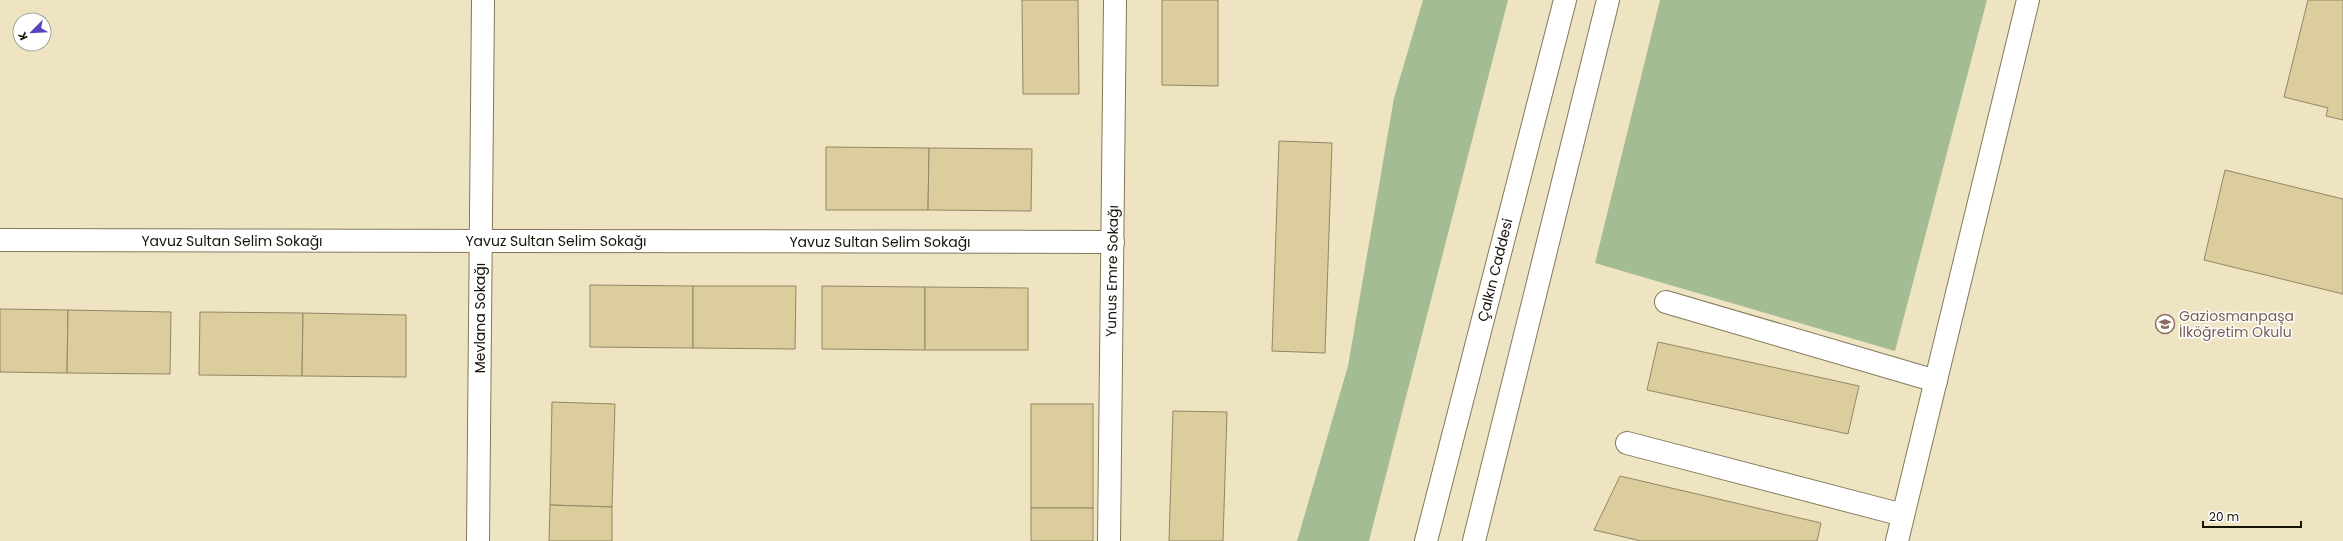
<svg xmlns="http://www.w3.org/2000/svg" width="2343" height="541" viewBox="0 0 2343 541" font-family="Poppins,sans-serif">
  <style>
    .green { fill: #a4bc93 }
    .building { fill: #dccd9c; stroke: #918767 }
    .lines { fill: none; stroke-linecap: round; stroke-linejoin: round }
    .minor-casing { stroke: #827859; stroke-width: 24 }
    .major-casing { stroke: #827859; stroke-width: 24 }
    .minor { stroke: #fff; stroke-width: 22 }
    .major { stroke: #fff; stroke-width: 22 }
    .labels { text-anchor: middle; stroke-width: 3; stroke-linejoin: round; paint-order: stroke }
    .street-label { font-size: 14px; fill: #171307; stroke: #fff }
    .education-label { font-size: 14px; fill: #785e54; stroke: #fff; text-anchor: start }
  </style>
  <rect width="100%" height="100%" fill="#efe4c2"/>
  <!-- green -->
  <g class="green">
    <path d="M1423 0H1508L1369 541H1297L1348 366 1394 98Z"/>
    <path d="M1660 0H1987L1895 351 1595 263Z"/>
  </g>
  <!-- building -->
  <g class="building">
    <path d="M1022 0H1078L1079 94H1023Z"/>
    <path d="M1162 0H1218V86L1162 85Z"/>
    <path d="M2308 0H2343V120L2326 116 2328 108 2284 97Z"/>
    <path d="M1279 141 1332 143 1325 353 1272 351Z"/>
    <path d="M826 147 929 148 928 210H826Z"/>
    <path d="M929 148 1032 149 1031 211 928 210Z"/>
    <path d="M2225 170 2343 199V294L2204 260Z"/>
    <path d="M590 285 693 286V348L590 347Z"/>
    <path d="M693 286H796L795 349 693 348Z"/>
    <path d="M822 286 925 287V350L822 349Z"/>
    <path d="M925 287 1028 288V350H925Z"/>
    <path d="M0 309 68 310 67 373 0 372Z"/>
    <path d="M68 310 171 312 170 374 67 373Z"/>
    <path d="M200 312 303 313 302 376 199 375Z"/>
    <path d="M303 313 406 315V377L302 376Z"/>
    <path d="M1658 342 1859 386 1848 434 1647 390Z"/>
    <path d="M552 402 615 404 612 507 550 505Z"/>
    <rect x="1031" y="404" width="62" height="104"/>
    <path d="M1173 411 1227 412 1223 541H1169Z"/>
    <path d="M1620 476 1821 523 1817 541H1641L1594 530Z"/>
    <path d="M550 505 612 507V541H549Z"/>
    <rect x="1031" y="508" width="62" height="33"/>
  </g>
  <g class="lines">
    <defs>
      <g id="minor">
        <path d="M0 240 1113 242"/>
        <path d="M1666 302 1936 381"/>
        <path d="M1627 443 1903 515"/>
        <path d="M478 541 483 0"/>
        <path d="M1109 541 1115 0"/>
        <path d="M1897 541 2028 0"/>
      </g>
      <g id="major">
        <path d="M1426 541 1565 0"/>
        <path d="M1474 541 1608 0"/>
      </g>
    </defs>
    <!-- minor casing -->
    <use href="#minor" class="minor-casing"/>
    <!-- major casing -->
    <use href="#major" class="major-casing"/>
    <!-- minor -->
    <use href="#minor" class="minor"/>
    <!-- major -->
    <use href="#major" class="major"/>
  </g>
  <!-- icons -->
  <defs>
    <symbol id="school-ring" viewBox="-11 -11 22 22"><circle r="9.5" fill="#fff" stroke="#8d6e63" stroke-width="1.5"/><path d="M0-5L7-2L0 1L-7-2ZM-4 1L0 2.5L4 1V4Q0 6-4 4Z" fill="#8d6e63"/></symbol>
  </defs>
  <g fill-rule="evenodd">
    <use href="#school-ring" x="2154" y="313" width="22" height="22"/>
  </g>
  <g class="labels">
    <!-- street labels -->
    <g class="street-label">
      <text x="232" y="246">Yavuz Sultan Selim Sokağı</text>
      <text x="556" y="246">Yavuz Sultan Selim Sokağı</text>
      <text x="880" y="247">Yavuz Sultan Selim Sokağı</text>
      <text transform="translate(1495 270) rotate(-76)" y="5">Çalkın Caddesi</text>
      <text transform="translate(1112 271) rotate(-89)" y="5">Yunus Emre Sokağı</text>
      <text transform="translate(480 318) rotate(-90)" y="5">Mevlana Sokağı</text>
    </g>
    <!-- education labels -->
    <g class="education-label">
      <text x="2179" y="321">Gaziosmanpaşa<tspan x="2179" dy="16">İlköğretim Okulu</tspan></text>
    </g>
  </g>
  <!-- north arrow -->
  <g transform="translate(32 32) rotate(246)"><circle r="19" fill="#ffffff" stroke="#a2a19c"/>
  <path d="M0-3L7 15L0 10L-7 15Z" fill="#5742ba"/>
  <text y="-6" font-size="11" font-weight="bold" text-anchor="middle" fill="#171307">K</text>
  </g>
  <!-- scale -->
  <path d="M2203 521v6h98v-6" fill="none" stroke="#171307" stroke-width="2"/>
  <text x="2209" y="521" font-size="12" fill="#171307" stroke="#ffffff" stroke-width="3" paint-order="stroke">20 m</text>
</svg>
